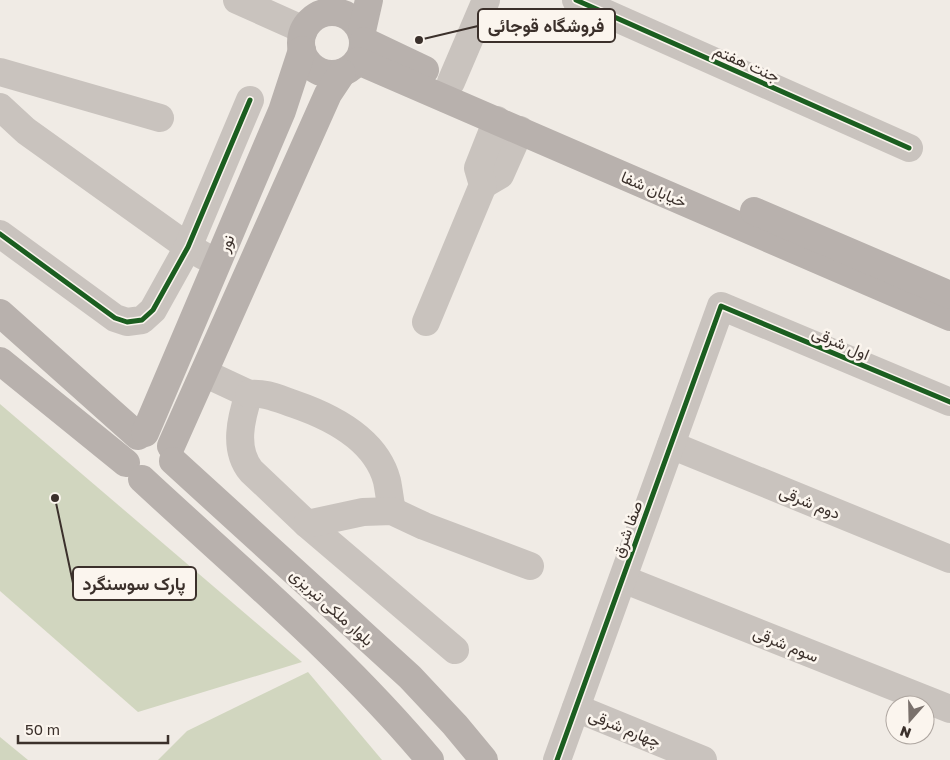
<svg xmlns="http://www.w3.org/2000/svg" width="950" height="760" viewBox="0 0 950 760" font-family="'Golos Text',Vazirmatn,sans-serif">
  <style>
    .green { fill: #d1d6bf }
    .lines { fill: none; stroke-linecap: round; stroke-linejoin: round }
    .minor { stroke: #c9c3be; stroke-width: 28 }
    .major { stroke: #b8b1ad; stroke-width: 28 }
    .cycleway-casing { stroke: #fbf5ee; stroke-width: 8 }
    .cycleway { stroke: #1b5e20; stroke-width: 5 }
    .labels { text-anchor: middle; stroke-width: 5; stroke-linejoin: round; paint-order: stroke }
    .street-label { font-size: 16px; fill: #3b302b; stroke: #fbf5ee }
    .leader { fill: none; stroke: #3b302b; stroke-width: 2 }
    .callout-dot { fill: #3b302b; stroke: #fbf5ee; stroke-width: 2 }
    .callout { fill: #fbf5ee; stroke: #3b302b; stroke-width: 2 }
    .callout-label { font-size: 18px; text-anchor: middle; font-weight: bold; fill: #3b302b }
  </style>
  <rect width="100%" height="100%" fill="#f0ebe5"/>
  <!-- green -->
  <g class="green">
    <path d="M0 404 302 662 138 712 0 591Z"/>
    <path d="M308 672 382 760H158L187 731Z"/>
    <path d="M0 737 28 760H0Z"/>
  </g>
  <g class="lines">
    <!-- minor -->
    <g class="minor">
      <path d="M237 0 304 30"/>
      <path d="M576 0 909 148"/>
      <path d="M0 72 160 118"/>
      <path d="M451 82 486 0"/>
      <path d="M0 107 26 131 188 247 204 256"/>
      <path d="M483 185 500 175 520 130"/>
      <path d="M0 234 115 318 127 322 142 320 153 310 188 247 250 100"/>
      <path d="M426 322 483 185 478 168 497 120"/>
      <path d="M204 373 249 394C241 418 233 449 251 471L307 524 455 650"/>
      <path d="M249 394C265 392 279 399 294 404 332 417 376 439 387 481 389 491 390 501 392 511"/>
      <path d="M671 445 950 559"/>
      <path d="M307 524 363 512 392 511 424 526 530 566"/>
      <path d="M623 579 950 709"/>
      <path d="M576 708 703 760"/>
      <path d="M557 760 721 306 950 402"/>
    </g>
    <!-- major -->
    <g class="major">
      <circle cx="332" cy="43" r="31"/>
      <path d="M362 31 369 0"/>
      <path d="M364 41 425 70"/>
      <path d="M358 61 950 317"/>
      <path d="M754 211 950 295"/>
      <path d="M0 313 138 436"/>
      <path d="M0 361 126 463"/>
      <path d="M145 433 282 111 302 50"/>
      <path d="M171 446 328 94 342 73"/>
      <path d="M173 461 410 677 455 725 484 760"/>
      <path d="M142 479C240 570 344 657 430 760"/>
    </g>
    <defs>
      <g id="cycleway">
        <path d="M576 0 909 148"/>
        <path d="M0 234 115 318 127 322 142 320 153 310 188 247 250 100"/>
        <path d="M557 760 721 306 950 402"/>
      </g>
    </defs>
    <!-- cycleway casing -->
    <use href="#cycleway" class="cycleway-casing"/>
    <!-- cycleway -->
    <use href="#cycleway" class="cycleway"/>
  </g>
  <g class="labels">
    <!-- street labels -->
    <g class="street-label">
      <text transform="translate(747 63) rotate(24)" y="6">جنت هفتم</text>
      <text transform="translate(654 189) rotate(23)" y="6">خیابان شفا</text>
      <text transform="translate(226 243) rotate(-67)" y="6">نور</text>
      <text transform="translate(841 343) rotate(23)" y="6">اول شرقی</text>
      <text transform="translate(810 502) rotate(22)" y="6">دوم شرقی</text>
      <text transform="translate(627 529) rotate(-70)" y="6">صفا شرق</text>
      <text transform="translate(332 607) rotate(42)" y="6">بلوار ملکى تبریزى</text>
      <text transform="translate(786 644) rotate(22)" y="6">سوم شرقی</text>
      <text transform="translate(625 728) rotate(22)" y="6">چهارم شرقی</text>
    </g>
  </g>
  <!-- callouts -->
  <path class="leader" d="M419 40L478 26M55 498L73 583"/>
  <g class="callout-dot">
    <circle cx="419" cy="40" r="5"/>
    <circle cx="55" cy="498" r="5"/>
  </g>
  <g class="callout">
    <rect x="478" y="9" width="137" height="33" rx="5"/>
    <rect x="73" y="567" width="123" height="33" rx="5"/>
  </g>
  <g class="callout-label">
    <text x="546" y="32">فروشگاه قوجائی</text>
    <text x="134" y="590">پارک سوسنگرد</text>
  </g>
  <!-- north arrow -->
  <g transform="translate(910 720) rotate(200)"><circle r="24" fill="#fbf5ee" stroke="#aea6a0"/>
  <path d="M0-4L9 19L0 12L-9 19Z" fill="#7a716c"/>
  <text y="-8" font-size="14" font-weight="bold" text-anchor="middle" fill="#3b302b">N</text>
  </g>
  <!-- scale -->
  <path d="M18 735v8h150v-8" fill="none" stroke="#3b302b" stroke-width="2.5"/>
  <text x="25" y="735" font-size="15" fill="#3b302b" stroke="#fbf5ee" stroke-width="4" paint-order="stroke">50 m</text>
</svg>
